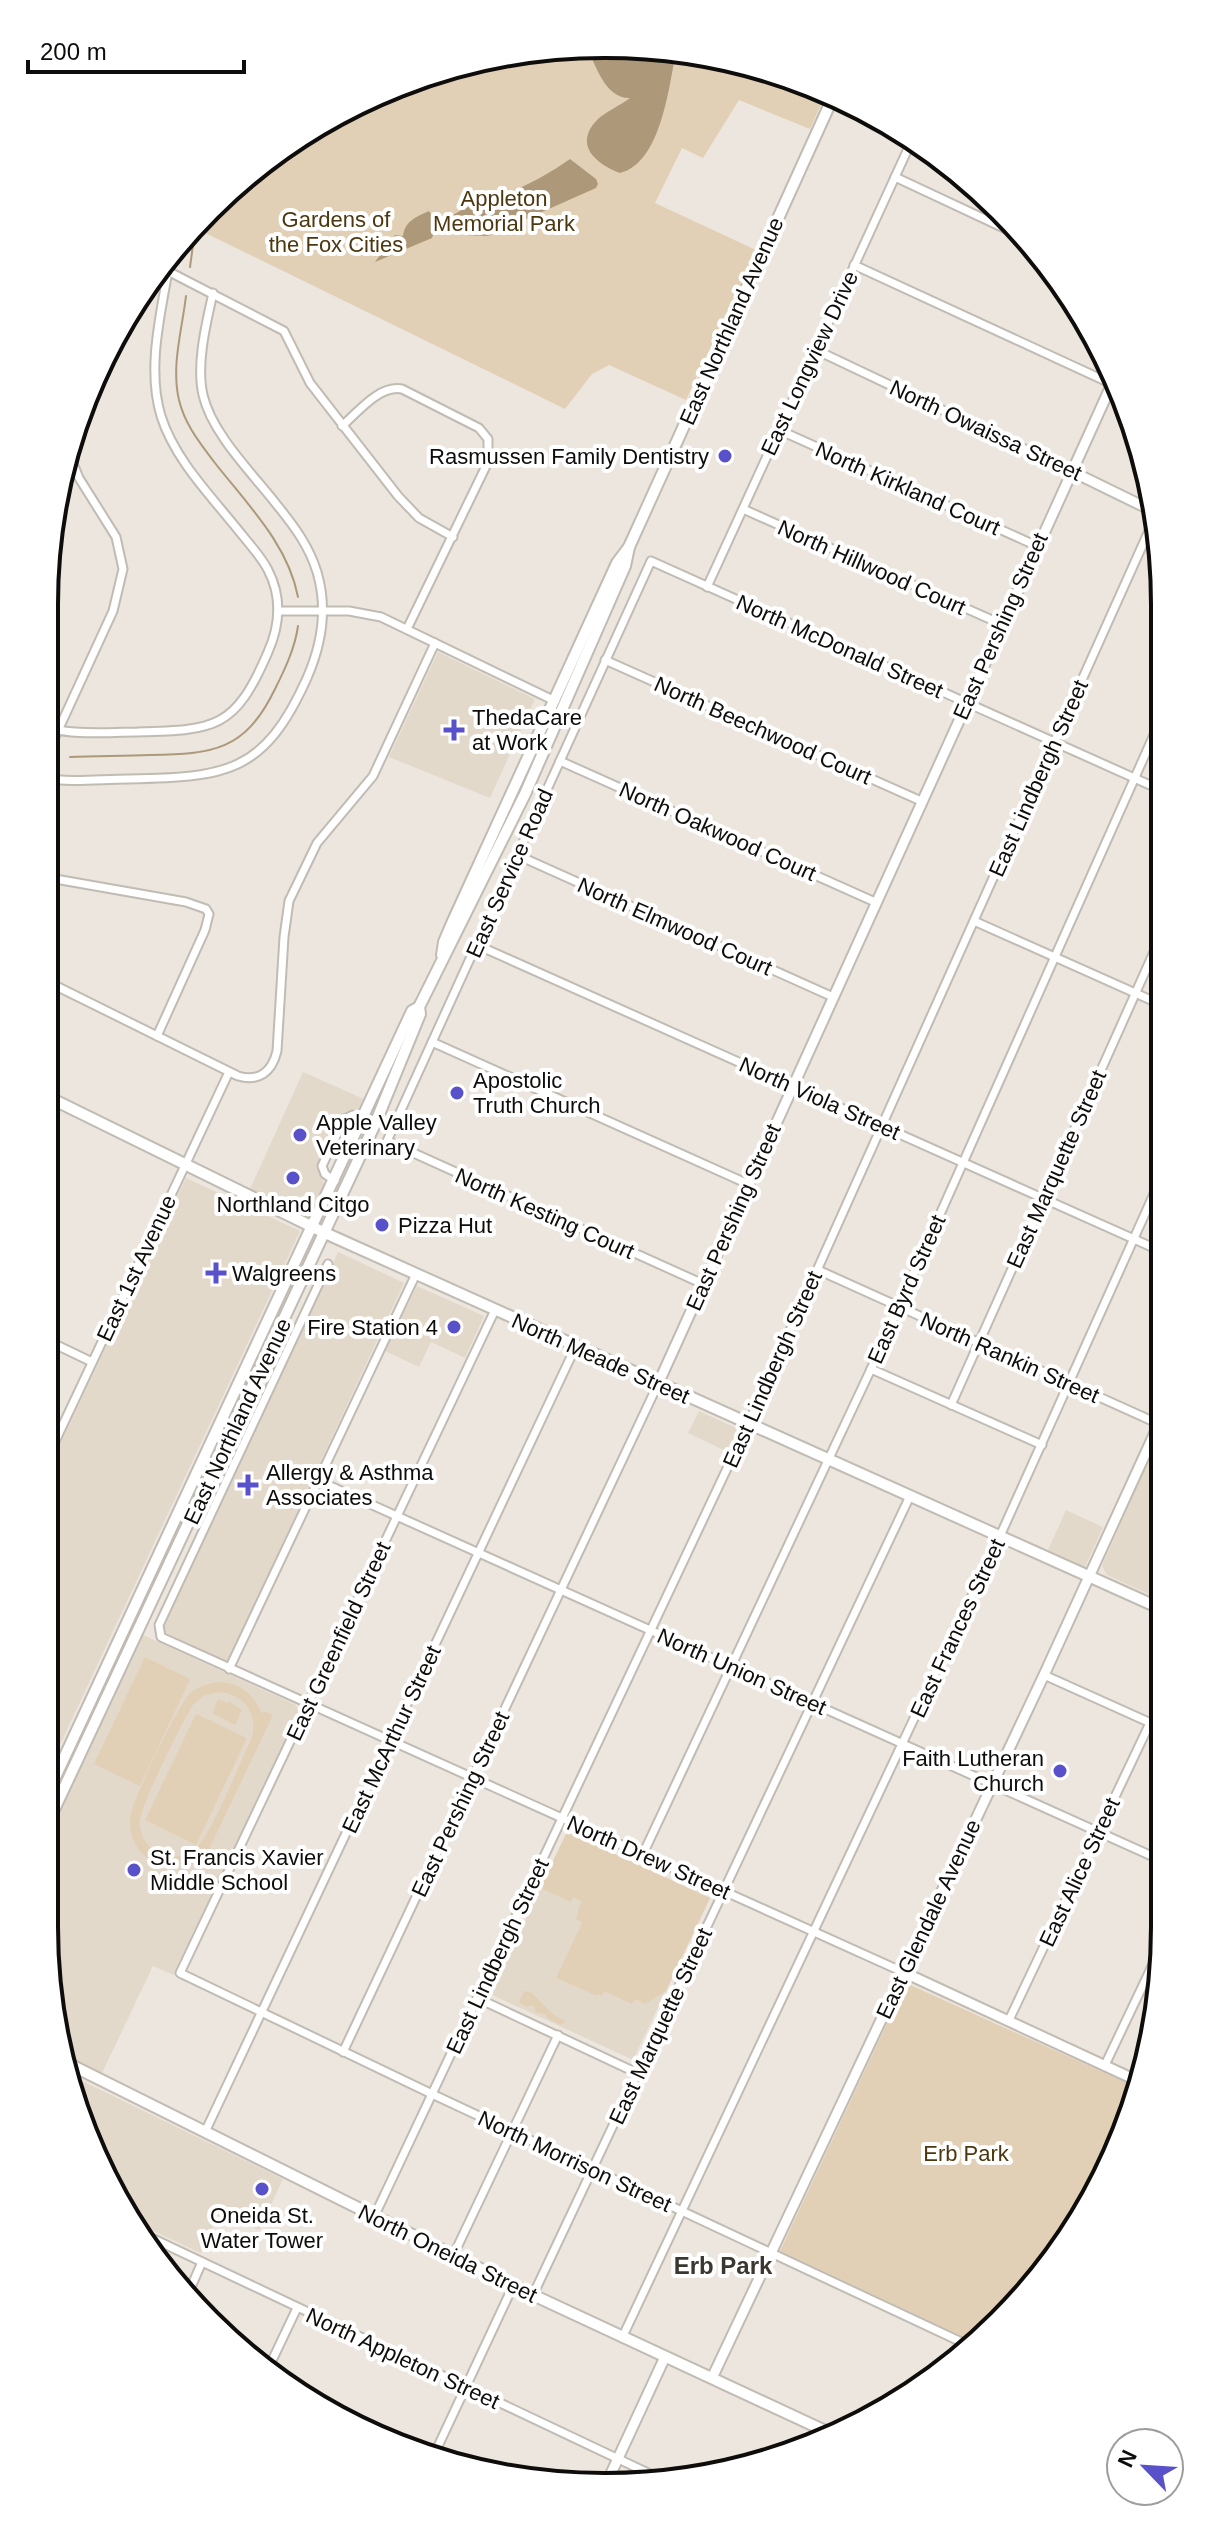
<svg xmlns="http://www.w3.org/2000/svg" width="1209" height="2531" viewBox="0 0 1209 2531" font-family="Helvetica,sans-serif">
  <style>
    .built { fill: #e3d9ca }
    .green { fill: #e2d0b6; fill-rule: evenodd }
    .water { fill: #ad997a }
    .lines { fill: none; stroke-linecap: round; stroke-linejoin: round }
    .stream { stroke: #ad997a; stroke-width: 2 }
    .minor-casing { stroke: #c0bbb3; stroke-width: 11 }
    .tertiary-casing { stroke: #c0bbb3; stroke-width: 13 }
    .secondary-casing { stroke: #c0bbb3; stroke-width: 14 }
    .minor { stroke: #fff; stroke-width: 7 }
    .tertiary { stroke: #fff; stroke-width: 9 }
    .secondary { stroke: #fff; stroke-width: 10 }
    .poi-dot { fill: #5851c9; stroke: #fff; stroke-width: 3 }
    .labels { text-anchor: middle; stroke-width: 8; stroke-linejoin: round; paint-order: stroke }
    .park-label { font-size: 22px; fill: #4d370e; stroke: #fff }
    .street-label { font-size: 22px; fill: #0f0d0b; stroke: #fff }
    .poi-label { font-size: 22px; fill: #0f0d0b; stroke: #fff; text-anchor: start }
    .neighbourhood-label { font-size: 24px; font-weight: bold; fill: #3b3730; stroke: #fff }
    .rim { fill: none; stroke: #0f0d0b; stroke-width: 4 }
  </style>
  <rect width="100%" height="100%" fill="#ece6de"/>
  <!-- built -->
  <g class="built">
    <path d="M438 652 535 699 490 798 389 757Z"/>
    <path d="M303 1072 364 1099 358 1109 345 1112 339 1117 318 1165 324 1185 312 1210 305 1214 250 1189Z"/>
    <path d="M186 1178 300 1231 44 1779V1478Z"/>
    <path d="M338 1252 404 1283 227 1662 162 1631Z"/>
    <path d="M417 1286 484 1316 465 1358 431 1342 419 1367 385 1351Z"/>
    <path d="M699 1411 738 1429 728 1452 688 1433Z"/>
    <path d="M1163 1427 1164 1601 1107 1575 1102 1566Z"/>
    <path d="M1066 1510 1103 1527 1085 1567 1048 1550Z"/>
    <path d="M141 1634 296 1705 298 1712 173 1975 153 1966 102 2073 65 2055 44 1926V1849L56 1815Z"/>
    <path d="M567 1832 710 1898 634 2058 631 2059 490 1994Z"/>
    <path d="M68 2074 283 2179 259 2230 220 2212 201 2253 136 2223 74 2107Z"/>
  </g>
  <!-- green -->
  <g class="green">
    <path d="M605 44 714 55 827 91 810 129 739 100 703 158 682 148 655 203 756 250 686 400 609 365 592 374 565 409 193 227 209 208 294 138 390 86 496 55Z"/>
    <path d="M145 1657 190 1679 140 1786 94 1764Z"/>
    <path d="M217 1682C240 1682 254 1694 262 1714L264 1711 273 1715 204 1860C197 1859 195 1862 187 1864 173 1869 157 1866 146 1857 134 1847 129 1833 130 1818 131 1802 178 1706 189 1694 197 1687 207 1684 217 1682ZM220 1692C244 1695 258 1713 252 1737 241 1760 212 1833 197 1847 188 1855 175 1859 163 1855 149 1850 139 1837 140 1822 140 1806 182 1723 193 1705L205 1695Z"/>
    <path d="M218 1699 227 1703 229 1701 242 1710 235 1725 212 1713Z"/>
    <path d="M196 1714 247 1738 196 1845 145 1820Z"/>
    <path d="M567 1832 710 1898 666 1991 645 2004 635 1999 632 2004 604 1991 602 1996 598 1994 597 1996 556 1978 582 1923 576 1919 581 1901 573 1897 571 1902 540 1888Z"/>
    <path d="M906 1983 1138 2088 1122 2141 1026 2296 976 2343 780 2251Z"/>
    <path d="M524 1991 532 1993 553 2014 566 2022 561 2025 549 2019 545 2014 536 2012 533 2005 526 2007 519 2002Z"/>
  </g>
  <!-- water -->
  <g class="water">
    <path d="M605 44 676 51C669 87 661 163 620 173 596 164 573 145 597 120 606 111 620 106 630 98 605 99 596 65 586 46Z"/>
    <path d="M570 159 596 179 598 184 596 188 488 236 465 235 449 226 447 219C466 205 485 202 507 193 529 185 550 173 570 159Z"/>
    <path d="M429 211 437 224 432 238 375 262 395 235 403 236C405 221 416 217 429 211Z"/>
  </g>
  <g class="lines">
    <!-- stream -->
    <g class="stream">
      <path d="M190 267 196 223"/>
      <path d="M186 296C182 330 171 366 179 400 185 425 200 443 215 463 247 504 288 544 298 597"/>
      <path d="M70 757C96 756 123 756 150 755 213 754 245 751 275 689 285 669 295 648 298 626"/>
    </g>
    <defs>
      <g id="minor">
        <path d="M895 177 1023 237"/>
        <path d="M854 265 1112 384"/>
        <path d="M160 267 284 331 310 383 398 496 419 518 453 537"/>
        <path d="M816 350 1071 471"/>
        <path d="M342 426C358 412 379 385 402 389L479 428 488 439V462L407 629"/>
        <path d="M779 430 1037 546"/>
        <path d="M743 509 1001 624"/>
        <path d="M707 587 912 140"/>
        <path d="M278 611H349L381 617 555 701"/>
        <path d="M605 660 921 801"/>
        <path d="M58 730C84 735 111 732 137 732 216 730 235 729 268 652 280 625 282 597 268 570 262 558 252 547 243 536 214 499 175 461 161 416 147 370 160 317 168 271"/>
        <path d="M44 761 113 611 123 569 116 537 79 478 68 451"/>
        <path d="M560 761 875 902"/>
        <path d="M44 778C71 783 101 779 129 779 226 777 264 774 307 678 322 644 328 609 317 572 309 546 294 526 277 505 253 474 212 434 203 395 196 364 206 324 213 293"/>
        <path d="M517 855 833 997"/>
        <path d="M44 877 186 902 206 909 209 914 205 930 157 1036"/>
        <path d="M974 921 1162 1005"/>
        <path d="M477 945 1163 1252"/>
        <path d="M44 980 238 1076C259 1082 272 1072 277 1051L284 937 289 901 317 843 373 776 435 643"/>
        <path d="M432 1042 748 1184"/>
        <path d="M335 1181 325 1174 322 1166 344 1119 353 1115 375 1124"/>
        <path d="M328 1264 159 1625 161 1637 903 1972"/>
        <path d="M818 1270 1159 1424"/>
        <path d="M703 1284 387 1141 651 561 1161 790"/>
        <path d="M495 1310 180 1973 432 2094 972 2347"/>
        <path d="M44 1339 92 1362"/>
        <path d="M871 1369 1042 1445"/>
        <path d="M951 1405 1162 934"/>
        <path d="M44 1465 229 1072"/>
        <path d="M319 1481 1165 1862"/>
        <path d="M229 1669 416 1274"/>
        <path d="M1044 1675 1164 1729"/>
        <path d="M643 1854 871 1369 1161 719"/>
        <path d="M477 1998 637 2073"/>
        <path d="M1009 2020 1150 1723"/>
        <path d="M343 2052 658 1384"/>
        <path d="M1105 2065 1163 1943"/>
        <path d="M205 2132 576 1346"/>
        <path d="M374 2217 748 1424 1156 515"/>
        <path d="M141 2233 667 2482"/>
        <path d="M453 2256 558 2035"/>
        <path d="M188 2294 202 2262"/>
        <path d="M533 2295 910 1496"/>
        <path d="M622 2338 1000 1536 1162 1176"/>
        <path d="M268 2369 297 2308"/>
        <path d="M433 2457 513 2286"/>
      </g>
      <g id="tertiary">
        <path d="M1071 471 1155 512"/>
        <path d="M658 1384 1115 377"/>
        <path d="M903 1972 1140 2082"/>
        <path d="M712 2378 1044 1675 1163 1415"/>
        <path d="M608 2480 665 2357"/>
      </g>
      <g id="secondary">
        <path d="M442 955 444 942 453 921 617 563 629 547 834 95"/>
        <path d="M44 1095 325 1233 1164 1610"/>
        <path d="M44 1801 412 1011 419 1007"/>
        <path d="M44 1831 375 1124 420 1014 419 1007 525 794 625 566 629 547"/>
        <path d="M67 2063 533 2295 834 2435"/>
      </g>
    </defs>
    <!-- minor casing -->
    <use href="#minor" class="minor-casing"/>
    <!-- tertiary casing -->
    <use href="#tertiary" class="tertiary-casing"/>
    <!-- secondary casing -->
    <use href="#secondary" class="secondary-casing"/>
    <!-- minor -->
    <use href="#minor" class="minor"/>
    <!-- tertiary -->
    <use href="#tertiary" class="tertiary"/>
    <!-- secondary -->
    <use href="#secondary" class="secondary"/>
  </g>
  <!-- markers -->
  <g class="poi-dot">
    <circle cx="725" cy="456" r="8"/>
    <path d="M450 718h8v8h8v8h-8v8h-8v-8h-8v-8h8z"/>
    <circle cx="457" cy="1093" r="8"/>
    <circle cx="300" cy="1135" r="8"/>
    <circle cx="293" cy="1178" r="8"/>
    <circle cx="382" cy="1225" r="8"/>
    <path d="M212 1261h8v8h8v8h-8v8h-8v-8h-8v-8h8z"/>
    <circle cx="454" cy="1327" r="8"/>
    <path d="M244 1473h8v8h8v8h-8v8h-8v-8h-8v-8h8z"/>
    <circle cx="1060" cy="1771" r="8"/>
    <circle cx="134" cy="1870" r="8"/>
    <circle cx="262" cy="2189" r="8"/>
  </g>
  <g class="labels">
    <!-- park labels -->
    <g class="park-label">
      <text x="504" y="206">Appleton<tspan x="504" dy="25">Memorial Park</tspan></text>
      <text x="336" y="227">Gardens of<tspan x="336" dy="25">the Fox Cities</tspan></text>
      <text x="966" y="2161">Erb Park</text>
    </g>
    <!-- street labels -->
    <g class="street-label">
      <text transform="translate(731 321) rotate(-66)" y="8">East Northland Avenue</text>
      <text transform="translate(809 363) rotate(-65)" y="8">East Longview Drive</text>
      <text transform="translate(986 430) rotate(25)" y="8">North Owaissa Street</text>
      <text transform="translate(908 488) rotate(24)" y="8">North Kirkland Court</text>
      <text transform="translate(872 567) rotate(24)" y="8">North Hillwood Court</text>
      <text transform="translate(1000 626) rotate(-66)" y="8">East Pershing Street</text>
      <text transform="translate(840 646) rotate(24)" y="8">North McDonald Street</text>
      <text transform="translate(763 730) rotate(24)" y="8">North Beechwood Court</text>
      <text transform="translate(1038 778) rotate(-66)" y="8">East Lindbergh Street</text>
      <text transform="translate(718 831) rotate(24)" y="8">North Oakwood Court</text>
      <text transform="translate(509 873) rotate(-66)" y="8">East Service Road</text>
      <text transform="translate(675 926) rotate(24)" y="8">North Elmwood Court</text>
      <text transform="translate(820 1098) rotate(24)" y="8">North Viola Street</text>
      <text transform="translate(1056 1169) rotate(-66)" y="8">East Marquette Street</text>
      <text transform="translate(545 1213) rotate(24)" y="8">North Kesting Court</text>
      <text transform="translate(733 1217) rotate(-66)" y="8">East Pershing Street</text>
      <text transform="translate(136 1268) rotate(-65)" y="8">East 1st Avenue</text>
      <text transform="translate(906 1289) rotate(-66)" y="8">East Byrd Street</text>
      <text transform="translate(1010 1357) rotate(24)" y="8">North Rankin Street</text>
      <text transform="translate(601 1358) rotate(24)" y="8">North Meade Street</text>
      <text transform="translate(772 1369) rotate(-66)" y="8">East Lindbergh Street</text>
      <text transform="translate(237 1421) rotate(-65)" y="8">East Northland Avenue</text>
      <text transform="translate(957 1628) rotate(-65)" y="8">East Frances Street</text>
      <text transform="translate(338 1641) rotate(-65)" y="8">East Greenfield Street</text>
      <text transform="translate(742 1671) rotate(24)" y="8">North Union Street</text>
      <text transform="translate(391 1739) rotate(-65)" y="8">East McArthur Street</text>
      <text transform="translate(460 1804) rotate(-65)" y="8">East Pershing Street</text>
      <text transform="translate(649 1857) rotate(24)" y="8">North Drew Street</text>
      <text transform="translate(1079 1872) rotate(-65)" y="8">East Alice Street</text>
      <text transform="translate(928 1919) rotate(-65)" y="8">East Glendale Avenue</text>
      <text transform="translate(497 1956) rotate(-65)" y="8">East Lindbergh Street</text>
      <text transform="translate(660 2026) rotate(-65)" y="8">East Marquette Street</text>
      <text transform="translate(575 2161) rotate(25)" y="8">North Morrison Street</text>
      <text transform="translate(448 2253) rotate(26)" y="8">North Oneida Street</text>
      <text transform="translate(403 2358) rotate(25)" y="8">North Appleton Street</text>
    </g>
    <!-- poi labels -->
    <g class="poi-label">
      <text x="709" y="464" text-anchor="end">Rasmussen Family Dentistry</text>
      <text x="472" y="725">ThedaCare<tspan x="472" dy="25">at Work</tspan></text>
      <text x="473" y="1088">Apostolic<tspan x="473" dy="25">Truth Church</tspan></text>
      <text x="316" y="1130">Apple Valley<tspan x="316" dy="25">Veterinary</tspan></text>
      <text x="293" y="1212" text-anchor="middle">Northland Citgo</text>
      <text x="398" y="1233">Pizza Hut</text>
      <text x="232" y="1281">Walgreens</text>
      <text x="438" y="1335" text-anchor="end">Fire Station 4</text>
      <text x="266" y="1480">Allergy &amp; Asthma<tspan x="266" dy="25">Associates</tspan></text>
      <text x="1044" y="1766" text-anchor="end">Faith Lutheran<tspan x="1044" dy="25">Church</tspan></text>
      <text x="150" y="1865">St. Francis Xavier<tspan x="150" dy="25">Middle School</tspan></text>
      <text x="262" y="2223" text-anchor="middle">Oneida St.<tspan x="262" dy="25">Water Tower</tspan></text>
    </g>
    <!-- neighbourhood labels -->
    <g class="neighbourhood-label">
      <text x="723" y="2274">Erb Park</text>
    </g>
  </g>
  <!-- crop -->
  <path d="M0 0H1209V2531H0ZM604 58H605A546 546 0 0 1 1151 604V1927A546 546 0 0 1 605 2473H604A546 546 0 0 1 58 1927V604A546 546 0 0 1 604 58Z" fill="#fff" fill-rule="evenodd"/>
  <path class="rim" d="M604 58H605A546 546 0 0 1 1151 604V1927A546 546 0 0 1 605 2473H604A546 546 0 0 1 58 1927V604A546 546 0 0 1 604 58Z"/>
  <!-- north arrow -->
  <g transform="translate(1145 2467) rotate(295)"><circle r="38" fill="#ffffff" stroke="#9f9e9d" stroke-width="2"/>
  <path d="M0-6L14 30L0 20L-14 30Z" fill="#5851c9"/>
  <text y="-12" font-size="22" font-weight="bold" text-anchor="middle" fill="#0f0d0b">N</text>
  </g>
  <!-- scale -->
  <path d="M28 60v12h216v-12" fill="none" stroke="#0f0d0b" stroke-width="4"/>
  <text x="40" y="60" font-size="24" fill="#0f0d0b" stroke="#ffffff" stroke-width="6" paint-order="stroke">200 m</text>
</svg>
